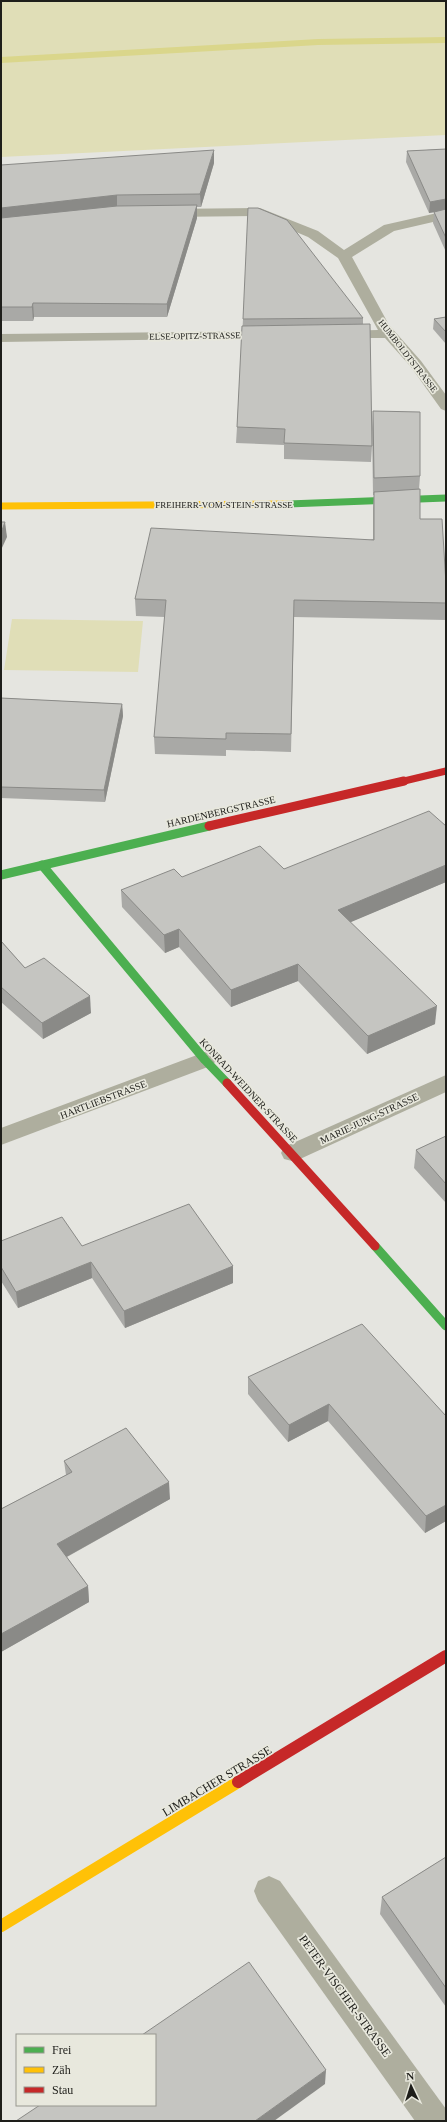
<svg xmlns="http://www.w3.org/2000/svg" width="447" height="2122" viewBox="0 0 447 2122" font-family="Georgia,serif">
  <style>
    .green { fill: #e0deb7 }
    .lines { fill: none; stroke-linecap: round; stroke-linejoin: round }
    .stream { fill: #dad68b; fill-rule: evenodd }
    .street { fill: #aeae9e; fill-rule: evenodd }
    .fast-far1 { stroke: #4caf50; stroke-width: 7 }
    .fast { stroke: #4caf50; stroke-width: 9 }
    .slow-far1 { stroke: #ffc107; stroke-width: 7 }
    .slow { stroke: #ffc107; stroke-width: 12 }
    .jam-far2 { stroke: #c62828; stroke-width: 7 }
    .jam-far1 { stroke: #c62828; stroke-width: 9 }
    .jam { stroke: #c62828; stroke-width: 12 }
    .wall { fill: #a9a9a6 }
    .shaded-wall { fill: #8a8a87 }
    .building { fill: #c5c5c1; stroke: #8a8a87 }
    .labels { text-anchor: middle; stroke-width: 3.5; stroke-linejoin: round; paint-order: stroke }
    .far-street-label { font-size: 9px; fill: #1e1e1a; stroke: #e8e8dd }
    .street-label { font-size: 10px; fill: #1e1e1a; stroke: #e8e8dd }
    .near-street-label { font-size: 12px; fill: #1e1e1a; stroke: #e8e8dd }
  </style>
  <rect width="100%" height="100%" fill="#e5e5e0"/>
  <!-- green -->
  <g class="green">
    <path d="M1 1H446V135L1 157Z"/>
    <path d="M12 619 143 621 138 672 4 670Z"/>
  </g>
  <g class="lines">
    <!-- stream -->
    <path class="stream" d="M446 37V43L318 45 1 63V57L318 39Z"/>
    <!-- street -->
    <g class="street">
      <path d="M260 208 318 231 344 250 384 225 446 211V219L394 231 352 257 389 325 421 361 446 395V411L441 409 411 367 385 338H336L334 335 336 332 341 331 378 330 338 258 308 237 258 216 168 217 161 213 168 209Z"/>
      <path d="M270 331 275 332 277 335 275 338 1 342V334Z"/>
      <path d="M205 1052 213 1055 216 1060 213 1065 1 1145V1128Z"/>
      <path d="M446 1075V1092L300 1159 292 1161 284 1159 281 1153 284 1147Z"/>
      <path d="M269 1876 280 1881 446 2109V2121H415L258 1901 254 1891 258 1881Z"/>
    </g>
    <!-- fast-far1 -->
    <path class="fast-far1" d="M288 504 446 498"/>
    <!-- fast -->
    <g class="fast">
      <path d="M42 865 205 1060 227 1083"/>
      <path d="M1 875 209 826"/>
      <path d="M375 1246 446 1326"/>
    </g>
    <!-- slow-far1 -->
    <path class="slow-far1" d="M1 506 288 504"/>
    <!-- slow -->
    <path class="slow" d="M1 1926 238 1782"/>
    <!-- jam-far2 -->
    <path class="jam-far2" d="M400 782 446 771"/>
    <!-- jam-far1 -->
    <g class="jam-far1">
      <path d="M209 826 404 781"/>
      <path d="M227 1083 375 1246"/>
    </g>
    <!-- jam -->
    <path class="jam" d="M238 1782 446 1656"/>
  </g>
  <!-- wall -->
  <g class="wall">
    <path d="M446 149V252L433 223 434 212 440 211 429 213 406 162 407 151Z"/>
    <path d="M214 163 201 207H197V218L167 317H34L33 321H1V165Z"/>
    <path d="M446 317V344L433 329 434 319Z"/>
    <path d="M363 318V325L372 446 371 462 284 459V445L236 443 237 427 243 319Z"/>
    <path d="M373 411 420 476 419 489 420 519 446 584V620L294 617 291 752 226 750V756L155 754 154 737 165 617 136 616 135 599 373 539V508L374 495H373L372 428Z"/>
    <path d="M1 698 122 704 123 716 105 802 1 798Z"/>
    <path d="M446 826V882L350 922 435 1024 367 1054 298 981 231 1007 179 947 165 953 122 907 121 890 182 877 284 869Z"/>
    <path d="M1 941 25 968 91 1013 43 1039 1 1002Z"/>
    <path d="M446 1136V1203L414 1168 416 1150Z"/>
    <path d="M1 1241 82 1246 233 1266V1283L125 1328 92 1278 18 1308 1 1281Z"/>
    <path d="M248 1377 446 1416V1521L425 1533 328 1421 288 1442 248 1394Z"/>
    <path d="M64 1461 170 1499 67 1557 88 1586 89 1602 1 1652V1509L66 1475Z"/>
    <path d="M446 1857V2007L380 1914 382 1897Z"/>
  </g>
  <!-- shaded-wall -->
  <g class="shaded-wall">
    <path d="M214 150V163L201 207 200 194Z"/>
    <path d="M117 195V208L1 221V208Z"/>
    <path d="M446 199V210L429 213 430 202Z"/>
    <path d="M197 205V218L167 317V304Z"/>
    <path d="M33 303 34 317 33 321 32 307Z"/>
    <path d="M5 522 7 537 1 550V533Z"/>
    <path d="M122 704 123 716 105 802 104 790Z"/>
    <path d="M446 865V882L337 928 338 910Z"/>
    <path d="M179 929V947L165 953 164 935Z"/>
    <path d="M298 964V981L231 1007V990Z"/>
    <path d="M90 996 91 1013 43 1039 42 1023Z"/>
    <path d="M437 1006 435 1024 367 1054 368 1036Z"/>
    <path d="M91 1262 92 1278 18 1308 16 1292Z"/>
    <path d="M233 1266V1283L125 1328 124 1311Z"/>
    <path d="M329 1404 328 1421 288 1442 289 1425Z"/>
    <path d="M169 1482 170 1499 59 1561 57 1544Z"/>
    <path d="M446 1505V1521L425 1533 426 1516Z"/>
    <path d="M88 1586 89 1602 1 1652V1634Z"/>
    <path d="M326 2070 325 2084 274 2121H255Z"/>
  </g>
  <!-- building -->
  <g class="building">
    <path d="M446 149V199L430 202 407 151Z"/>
    <path d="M214 150 200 194 117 195 1 208V165Z"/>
    <path d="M197 205 167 304 33 303 32 307H1V218L117 206Z"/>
    <path d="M248 208H258L287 220 363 318 243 319Z"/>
    <path d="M446 209V238L434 212Z"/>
    <path d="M446 317V332L434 319Z"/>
    <path d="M370 324 372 446 284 443 285 429 237 427 242 326Z"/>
    <path d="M373 411 420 412V476L374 478Z"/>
    <path d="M420 489V519H442L446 584V603L294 600 291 734 226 733V739L154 737 166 600 135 599 151 528 374 540V492Z"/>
    <path d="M1 522H5L1 533Z"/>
    <path d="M1 698 122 704 104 790 1 787Z"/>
    <path d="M429 811 446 826V865L338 910 437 1006 368 1036 298 964 231 990 179 929 164 935 121 890 174 869 182 877 260 846 284 869Z"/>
    <path d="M1 941 25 968 44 958 90 996 42 1023 1 987Z"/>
    <path d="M446 1136V1184L416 1150Z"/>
    <path d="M189 1204 233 1266 124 1311 91 1262 16 1292 1 1267V1241L62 1217 82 1246Z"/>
    <path d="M362 1324 446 1416V1505L426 1516 329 1404 289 1425 248 1377Z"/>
    <path d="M126 1428 169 1482 57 1544 88 1586 1 1634V1509L72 1472 64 1461Z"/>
    <path d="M446 1857V1988L382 1897Z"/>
    <path d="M249 1962 326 2070 255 2121H16L40 2105H155V2035H142Z"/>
  </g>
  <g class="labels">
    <!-- far-street labels -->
    <g class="far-street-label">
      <text transform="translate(195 336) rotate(-1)" y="3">ELSE-OPITZ-STRASSE</text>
      <text transform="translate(408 356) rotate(52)" y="3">HUMBOLDTSTRASSE</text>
      <text x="224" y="508">FREIHERR-VOM-STEIN-STRASSE</text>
    </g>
    <!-- street labels -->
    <g class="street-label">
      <text transform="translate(221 811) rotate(-13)" y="4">HARDENBERGSTRASSE</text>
      <text transform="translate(249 1090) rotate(47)" y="4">KONRAD-WEIDNER-STRASSE</text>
      <text transform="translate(103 1099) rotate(-21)" y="4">HARTLIEBSTRASSE</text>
      <text transform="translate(369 1118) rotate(-25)" y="4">MARIE-JUNG-STRASSE</text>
    </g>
    <!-- near-street labels -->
    <g class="near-street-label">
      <text transform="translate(217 1781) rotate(-31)" y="4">LIMBACHER STRASSE</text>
      <text transform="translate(345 1996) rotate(54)" y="4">PETER-VISCHER-STRASSE</text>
    </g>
  </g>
  <!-- border -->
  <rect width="447" height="2122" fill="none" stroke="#1e1e1a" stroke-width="4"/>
  <!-- legend -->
  <rect x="16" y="2034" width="140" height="72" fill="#e8e8dd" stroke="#97978f"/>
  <rect x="24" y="2047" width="20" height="6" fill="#4caf50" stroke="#97978f"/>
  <text x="52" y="2054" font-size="12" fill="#1e1e1a">Frei</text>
  <rect x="24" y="2067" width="20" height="6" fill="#ffc107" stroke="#97978f"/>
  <text x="52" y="2074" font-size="12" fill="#1e1e1a">Zäh</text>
  <rect x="24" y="2087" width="20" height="6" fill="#c62828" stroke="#97978f"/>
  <text x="52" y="2094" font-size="12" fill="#1e1e1a">Stau</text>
  <!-- north arrow -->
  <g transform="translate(411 2086) rotate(356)" stroke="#e8e8dd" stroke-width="3" paint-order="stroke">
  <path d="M0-3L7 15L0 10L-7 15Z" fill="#1e1e1a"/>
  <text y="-6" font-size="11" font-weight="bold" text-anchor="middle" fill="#1e1e1a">N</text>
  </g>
</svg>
